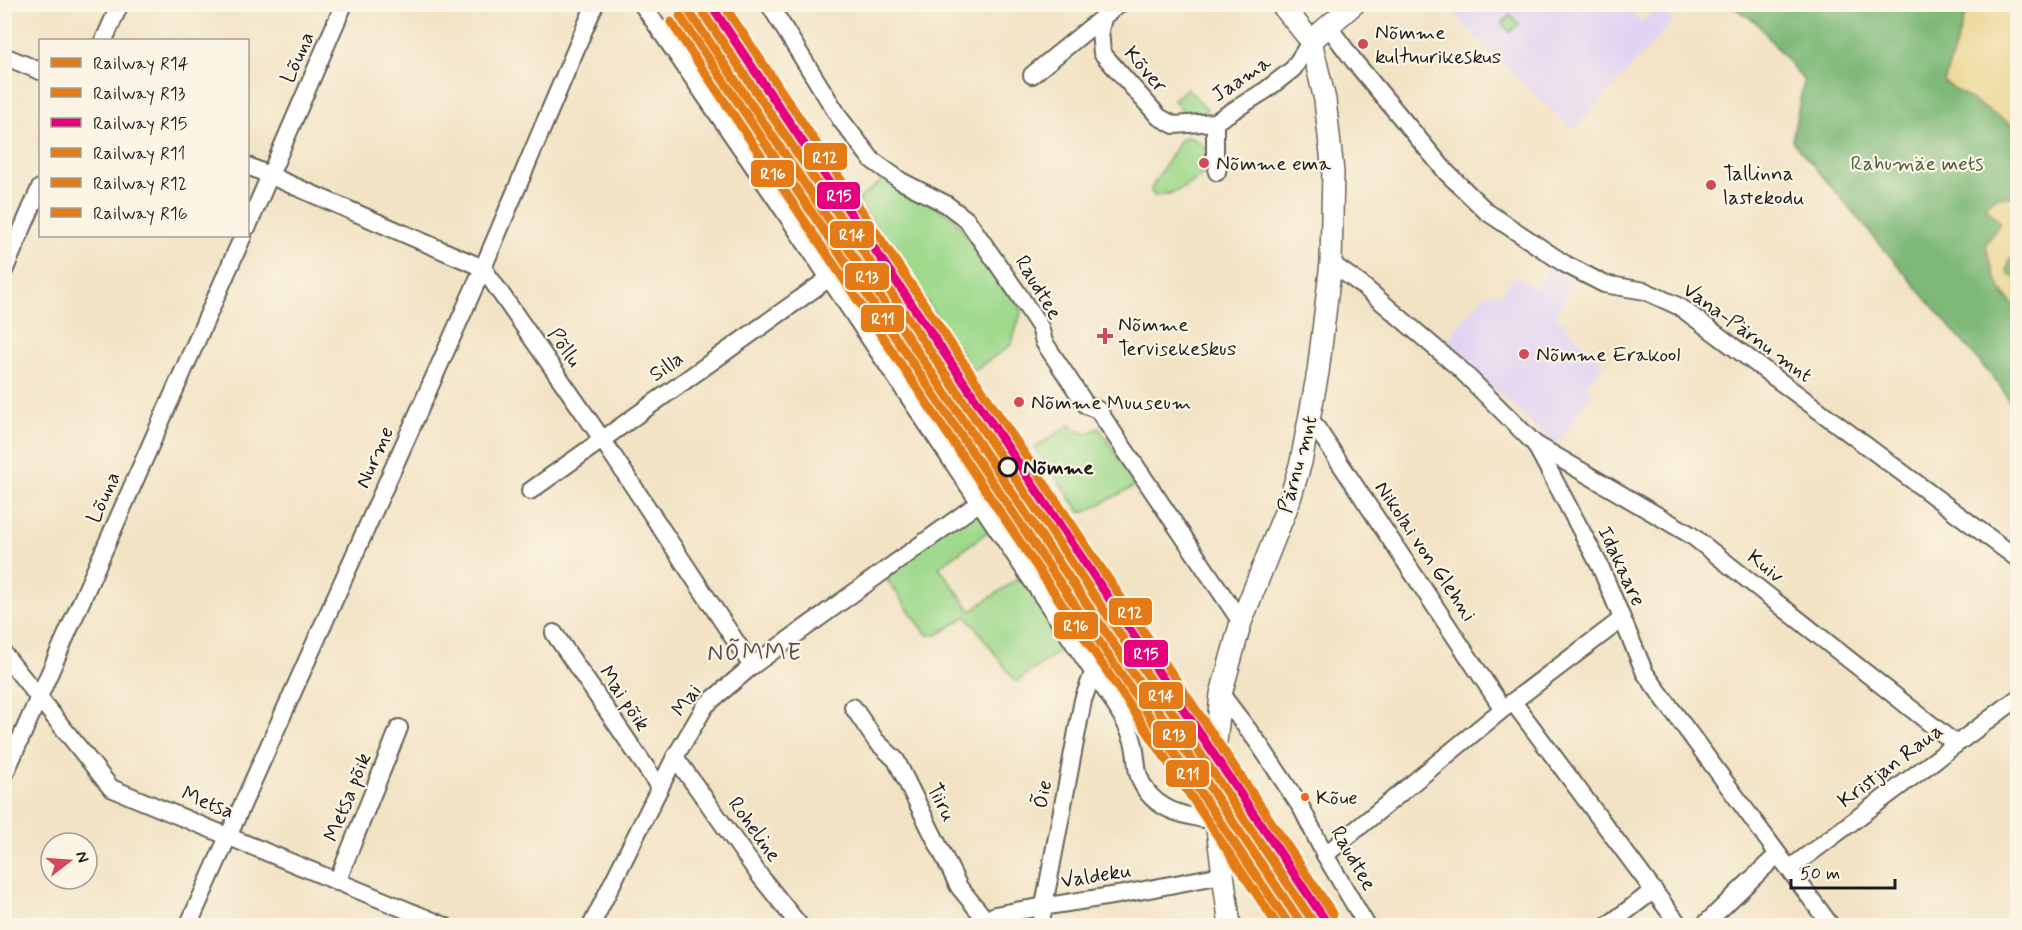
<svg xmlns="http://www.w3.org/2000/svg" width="2022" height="930" viewBox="0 0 2022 930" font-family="Mynerve,sans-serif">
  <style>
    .built { fill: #e1d4f3 }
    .green { fill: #9ed98c; stroke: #5d7a54; stroke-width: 1.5 }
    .forest { fill: #7eb978; stroke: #4d6a4a; stroke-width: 1.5 }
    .sand { fill: #eeda9e; stroke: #857b5d; stroke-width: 1.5 }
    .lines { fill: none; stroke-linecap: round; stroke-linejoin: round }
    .minor-casing { stroke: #676257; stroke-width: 20 }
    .major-casing { stroke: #676257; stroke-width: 24 }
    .minor { stroke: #fff; stroke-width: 16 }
    .major { stroke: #fff; stroke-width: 21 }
    .rail-1-casing { stroke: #fcf5e5; stroke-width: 14 }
    .rail-2-casing { stroke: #fcf5e5; stroke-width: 14 }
    .rail-3-casing { stroke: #fcf5e5; stroke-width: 14 }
    .rail-4-casing { stroke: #fcf5e5; stroke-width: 14 }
    .rail-5-casing { stroke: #fcf5e5; stroke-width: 14 }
    .rail-6-casing { stroke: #fcf5e5; stroke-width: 14 }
    .rail-1 { stroke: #e47b16; stroke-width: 9 }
    .rail-2 { stroke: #e47b16; stroke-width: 9 }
    .rail-3 { stroke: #e5007d; stroke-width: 9 }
    .rail-4 { stroke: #e47b16; stroke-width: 9 }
    .rail-5 { stroke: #e47b16; stroke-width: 9 }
    .rail-6 { stroke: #e47b16; stroke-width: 9 }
    .poi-dot { fill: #d1495b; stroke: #fcf5e5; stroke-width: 2 }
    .stop-dot { fill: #fcf5e5; stroke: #1c1c1c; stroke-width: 3 }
    .bus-dot { fill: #f26522; stroke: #fcf5e5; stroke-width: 2 }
    .labels { text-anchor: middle; stroke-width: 4.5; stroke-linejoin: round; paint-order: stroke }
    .bus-label { font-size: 20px; fill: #1c1c1c; stroke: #fcf5e5; text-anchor: start }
    .poi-label { font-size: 21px; fill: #1c1c1c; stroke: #fcf5e5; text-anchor: start }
    .street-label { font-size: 21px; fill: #1c1c1c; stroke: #fcf5e5 }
    .park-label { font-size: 21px; fill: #4a5e43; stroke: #fcf5e5 }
    .stop-label { font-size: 21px; font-weight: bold; fill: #1c1c1c; stroke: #fcf5e5; text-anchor: start }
    .quarter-label { font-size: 24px; letter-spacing: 1.5px; fill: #5b4c5b; stroke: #fcf5e5 }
    .line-badge { stroke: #fcf5e5; stroke-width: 2 }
    .badge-label { font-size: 16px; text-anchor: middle; font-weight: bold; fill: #fff }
  </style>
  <rect width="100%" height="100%" fill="#fcf5e5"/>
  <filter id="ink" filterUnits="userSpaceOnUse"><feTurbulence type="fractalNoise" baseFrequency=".0167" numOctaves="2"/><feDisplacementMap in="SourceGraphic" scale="12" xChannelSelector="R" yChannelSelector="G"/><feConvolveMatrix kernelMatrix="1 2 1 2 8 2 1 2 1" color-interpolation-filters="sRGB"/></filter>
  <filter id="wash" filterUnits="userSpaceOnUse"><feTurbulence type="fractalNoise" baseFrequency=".008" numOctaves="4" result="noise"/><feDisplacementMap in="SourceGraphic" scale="24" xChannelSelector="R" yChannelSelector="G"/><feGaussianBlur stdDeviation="1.35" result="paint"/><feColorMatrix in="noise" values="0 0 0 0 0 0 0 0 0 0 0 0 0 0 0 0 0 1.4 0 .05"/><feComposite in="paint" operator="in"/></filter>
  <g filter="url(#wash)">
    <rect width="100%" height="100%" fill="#f2e3c5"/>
    <!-- built -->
    <g class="built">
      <path d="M1447 5H1624L1641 22 1659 6 1673 21 1573 130 1489 52Z"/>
      <path d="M1552 264 1573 279 1556 316 1604 364 1586 385 1593 391 1557 445 1443 344 1486 293H1502L1515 276 1535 289Z"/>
    </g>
    <!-- green -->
    <g class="green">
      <path d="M1510 15 1519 24 1510 32 1502 23Z"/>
      <path d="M1187 88 1208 110 1189 120 1174 100Z"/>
      <path d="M1186 137C1198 138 1209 151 1212 161 1202 180 1177 195 1155 196L1151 192 1152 187 1180 140Z"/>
      <path d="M885 178 953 217 1022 310 1011 345 973 371 858 200Z"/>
      <path d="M1071 424 1074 429 1086 434 1099 428 1137 485 1085 512H1080L1035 448Z"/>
      <path d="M980 502 996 526 939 567 971 611 1027 572 1073 641 1016 682 967 616 937 635H927L882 573Z"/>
    </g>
    <!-- forest -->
    <g class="forest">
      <path d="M1955 4 1966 12 1944 82 1992 113 2017 127V199L2016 197 2000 223 2004 295 2017 308V413L2000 386 1792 140 1804 81 1755 21 1730 5Z"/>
      <path d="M2017 255V278L2010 276 2007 272 2009 259Z"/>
    </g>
    <!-- sand -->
    <g class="sand">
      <path d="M1955 5H2017V127L1992 113 1944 82 1966 13Z"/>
      <path d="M1997 197H2017C2019 204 2017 209 2014 215L2017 220V255L2009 259 2007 272 2010 276 2017 278V308C1998 290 1991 270 1986 244L2000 223 1985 206Z"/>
    </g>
  </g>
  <g filter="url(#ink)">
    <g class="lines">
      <defs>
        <g id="minor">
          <path d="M642 4 776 199 1112 700C1120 713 1129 726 1133 741 1136 751 1136 763 1138 773 1148 809 1182 816 1215 821"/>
          <path d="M769 4 841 120 872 160 901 181 946 204 967 220 1017 292 1040 327 1044 342 1086 405 1098 410 1241 622"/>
          <path d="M1103 18 1100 30 1102 53 1159 117 1174 125 1215 122 1266 90 1293 69 1311 41"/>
          <path d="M1328 26 1354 61 1447 173 1487 212 1565 264 1604 284 1645 291 1680 307 2018 559"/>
          <path d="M104 40 120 4"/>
          <path d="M4 56 40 71"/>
          <path d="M1032 75 1119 4"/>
          <path d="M1215 122V155L1218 166 1217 172"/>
          <path d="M248 166 483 268 602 439 752 666"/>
          <path d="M248 226 344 4"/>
          <path d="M1331 263 1363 286 1460 369 1535 444 1600 566 1645 673 1831 926"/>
          <path d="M4 271 40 188"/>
          <path d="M1310 418 1503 709"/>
          <path d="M1535 444 1691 535 1956 744"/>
          <path d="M530 491 828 279"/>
          <path d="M554 633 660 788"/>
          <path d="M4 654 111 788 445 926"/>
          <path d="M1221 694 1259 744 1302 809 1325 855 1367 926"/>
          <path d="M1513 702 1680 926"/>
          <path d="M853 707 876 741 896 760 959 887 986 920"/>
          <path d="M675 757 760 876 800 926"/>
          <path d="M4 776 243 236"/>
          <path d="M1325 855 1503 709 1622 619"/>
          <path d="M1789 869 2018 698"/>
          <path d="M337 882 399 728"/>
          <path d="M188 926 483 268 595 4"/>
          <path d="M591 926 675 757 706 705 752 666 980 502"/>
          <path d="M980 926 995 915 1016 911 1118 895 1222 875"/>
          <path d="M1040 926 1083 700 1093 673"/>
          <path d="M1607 926 1654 890"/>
          <path d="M1703 926 1777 855"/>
        </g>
        <g id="major">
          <path d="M1311 41 1354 4"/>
          <path d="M1230 926 1213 799V772L1221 694 1241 622 1289 502 1301 462 1318 372 1331 263 1333 172 1325 100 1311 41 1281 4"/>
        </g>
      </defs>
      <!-- minor casing -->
      <use href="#minor" class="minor-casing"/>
      <!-- major casing -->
      <use href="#major" class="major-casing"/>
      <!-- minor -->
      <use href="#minor" class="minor"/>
      <!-- major -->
      <use href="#major" class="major"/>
      <defs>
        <path id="rail-1" d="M697 4 1316 926"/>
        <path id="rail-2" d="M688 10 1303 926"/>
        <path id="rail-3" d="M710 4 1325 920"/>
        <path id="rail-4" d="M680 16 1290 926"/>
        <path id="rail-5" d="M723 4 1333 914"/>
        <path id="rail-6" d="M671 22 1278 926"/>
      </defs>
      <!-- rail-1 casing -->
      <use href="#rail-1" class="rail-1-casing"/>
      <!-- rail-2 casing -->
      <use href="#rail-2" class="rail-2-casing"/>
      <!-- rail-3 casing -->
      <use href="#rail-3" class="rail-3-casing"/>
      <!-- rail-4 casing -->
      <use href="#rail-4" class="rail-4-casing"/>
      <!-- rail-5 casing -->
      <use href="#rail-5" class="rail-5-casing"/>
      <!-- rail-6 casing -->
      <use href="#rail-6" class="rail-6-casing"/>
      <!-- rail-1 -->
      <use href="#rail-1" class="rail-1"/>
      <!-- rail-2 -->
      <use href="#rail-2" class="rail-2"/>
      <!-- rail-3 -->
      <use href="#rail-3" class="rail-3"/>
      <!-- rail-4 -->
      <use href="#rail-4" class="rail-4"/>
      <!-- rail-5 -->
      <use href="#rail-5" class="rail-5"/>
      <!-- rail-6 -->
      <use href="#rail-6" class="rail-6"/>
    </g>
  </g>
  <!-- markers -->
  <g class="poi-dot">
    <circle cx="1363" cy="44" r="6"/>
    <circle cx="1204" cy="163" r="6"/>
    <circle cx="1711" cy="185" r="6"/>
    <path d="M1102 327h6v6h6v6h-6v6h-6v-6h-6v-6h6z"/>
    <circle cx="1524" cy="354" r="6"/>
    <circle cx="1019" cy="402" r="6"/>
  </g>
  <circle class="stop-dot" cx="1008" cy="467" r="9"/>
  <circle class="bus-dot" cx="1305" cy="797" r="5"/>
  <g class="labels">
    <!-- bus labels -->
    <g class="bus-label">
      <text x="1316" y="804">Kõue</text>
    </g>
    <!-- poi labels -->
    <g class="poi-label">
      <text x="1375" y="39">Nõmme<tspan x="1375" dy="24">kultuurikeskus</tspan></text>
      <text x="1216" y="170">Nõmme ema</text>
      <text x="1723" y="180">Tallinna<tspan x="1723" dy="24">lastekodu</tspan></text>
      <text x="1118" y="331">Nõmme<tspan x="1118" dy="24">Tervisekeskus</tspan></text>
      <text x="1536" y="361">Nõmme Erakool</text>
      <text x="1031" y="409">Nõmme Muuseum</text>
    </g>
    <!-- street labels -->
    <g class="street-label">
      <text transform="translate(297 57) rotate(-66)" y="7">Lõuna</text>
      <text transform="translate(1146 69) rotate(49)" y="7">Kõver</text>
      <text transform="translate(1241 78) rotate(-34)" y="7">Jaama</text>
      <text transform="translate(1039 287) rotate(59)" y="7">Raudtee</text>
      <text transform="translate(1748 332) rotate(36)" y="7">Vana-Pärnu mnt</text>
      <text transform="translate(565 347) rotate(55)" y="7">Põllu</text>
      <text transform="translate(666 366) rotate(-35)" y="7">Silla</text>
      <text transform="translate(374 457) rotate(-66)" y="7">Nurme</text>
      <text transform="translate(1297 464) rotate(-75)" y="7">Pärnu mnt</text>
      <text transform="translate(103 497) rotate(-66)" y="7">Lõuna</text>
      <text transform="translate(1426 551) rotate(56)" y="7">Nikolai von Glehni</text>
      <text transform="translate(1622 566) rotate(65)" y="7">Idakaare</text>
      <text transform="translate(1766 566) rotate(38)" y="7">Kuiv</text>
      <text transform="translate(625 698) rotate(56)" y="7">Mai põik</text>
      <text transform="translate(686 700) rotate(-53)" y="7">Mai</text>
      <text transform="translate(1890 765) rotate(-37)" y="7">Kristjan Raua</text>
      <text transform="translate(1042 794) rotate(-79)" y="7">Õie</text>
      <text transform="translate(347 797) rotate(-68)" y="7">Metsa põik</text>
      <text transform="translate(208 802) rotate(22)" y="7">Metsa</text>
      <text transform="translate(942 802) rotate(64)" y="7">Tiiru</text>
      <text transform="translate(755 829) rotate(54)" y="7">Roheline</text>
      <text transform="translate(1354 858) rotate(60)" y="7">Raudtee</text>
      <text transform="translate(1096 875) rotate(-9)" y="7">Valdeku</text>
    </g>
    <!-- park labels -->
    <g class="park-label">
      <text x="1917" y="170">Rahumäe mets</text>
    </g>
    <!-- stop labels -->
    <g class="stop-label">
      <text x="1023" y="474">Nõmme</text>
    </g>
    <!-- quarter labels -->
    <g class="quarter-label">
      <text x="755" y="660">NÕMME</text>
    </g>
  </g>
  <g class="line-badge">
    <rect x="803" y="142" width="45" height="29" rx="6" fill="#e47b16"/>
    <rect x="750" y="159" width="45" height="29" rx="6" fill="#e47b16"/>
    <rect x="816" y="181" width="45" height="29" rx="6" fill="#e5007d"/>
    <rect x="829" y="220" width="46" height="29" rx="6" fill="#e47b16"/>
    <rect x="844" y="262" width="46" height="29" rx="6" fill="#e47b16"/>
    <rect x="860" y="304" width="45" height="29" rx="6" fill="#e47b16"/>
    <rect x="1108" y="597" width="45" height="29" rx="6" fill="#e47b16"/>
    <rect x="1053" y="611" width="46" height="29" rx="6" fill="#e47b16"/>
    <rect x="1123" y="639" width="46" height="29" rx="6" fill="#e5007d"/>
    <rect x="1138" y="681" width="46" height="29" rx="6" fill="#e47b16"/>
    <rect x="1152" y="720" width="45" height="29" rx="6" fill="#e47b16"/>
    <rect x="1165" y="759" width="45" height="29" rx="6" fill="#e47b16"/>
  </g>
  <g class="badge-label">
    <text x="825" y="163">R12</text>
    <text x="773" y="179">R16</text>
    <text x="839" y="201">R15</text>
    <text x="852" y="240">R14</text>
    <text x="867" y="282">R13</text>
    <text x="883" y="324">R11</text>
    <text x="1130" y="618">R12</text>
    <text x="1076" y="631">R16</text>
    <text x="1146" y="659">R15</text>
    <text x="1161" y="701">R14</text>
    <text x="1174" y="740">R13</text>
    <text x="1188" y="779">R11</text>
  </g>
  <!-- margin -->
  <rect width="2022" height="930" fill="none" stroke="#fcf5e5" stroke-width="24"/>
  <!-- legend -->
  <rect x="39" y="39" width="210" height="198" fill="#fcf5e5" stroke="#a29e95" stroke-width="1.5"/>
  <rect x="51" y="58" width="30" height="9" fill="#e47b16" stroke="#a29e95" stroke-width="1.5"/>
  <text x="93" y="69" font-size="18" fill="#1c1c1c">Railway R14</text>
  <rect x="51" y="88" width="30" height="9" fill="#e47b16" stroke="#a29e95" stroke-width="1.5"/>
  <text x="93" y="99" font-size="18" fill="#1c1c1c">Railway R13</text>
  <rect x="51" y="118" width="30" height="9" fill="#e5007d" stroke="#a29e95" stroke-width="1.5"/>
  <text x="93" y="129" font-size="18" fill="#1c1c1c">Railway R15</text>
  <rect x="51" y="148" width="30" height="9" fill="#e47b16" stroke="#a29e95" stroke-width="1.5"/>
  <text x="93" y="159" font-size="18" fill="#1c1c1c">Railway R11</text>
  <rect x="51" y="178" width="30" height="9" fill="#e47b16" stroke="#a29e95" stroke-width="1.5"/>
  <text x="93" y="189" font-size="18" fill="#1c1c1c">Railway R12</text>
  <rect x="51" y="208" width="30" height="9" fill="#e47b16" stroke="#a29e95" stroke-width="1.5"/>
  <text x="93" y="219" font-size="18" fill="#1c1c1c">Railway R16</text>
  <!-- north arrow -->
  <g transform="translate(69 861) rotate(73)"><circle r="28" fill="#fcf5e5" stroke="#a29e95" stroke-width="1.5"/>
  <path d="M0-4.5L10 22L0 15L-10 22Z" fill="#d1495b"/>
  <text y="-9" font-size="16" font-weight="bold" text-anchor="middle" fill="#1c1c1c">N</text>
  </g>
  <!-- scale -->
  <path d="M1791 879v9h104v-9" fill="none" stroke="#1c1c1c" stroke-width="3"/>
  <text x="1800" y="879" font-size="18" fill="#1c1c1c" stroke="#fcf5e5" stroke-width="4.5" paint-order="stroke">50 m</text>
</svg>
